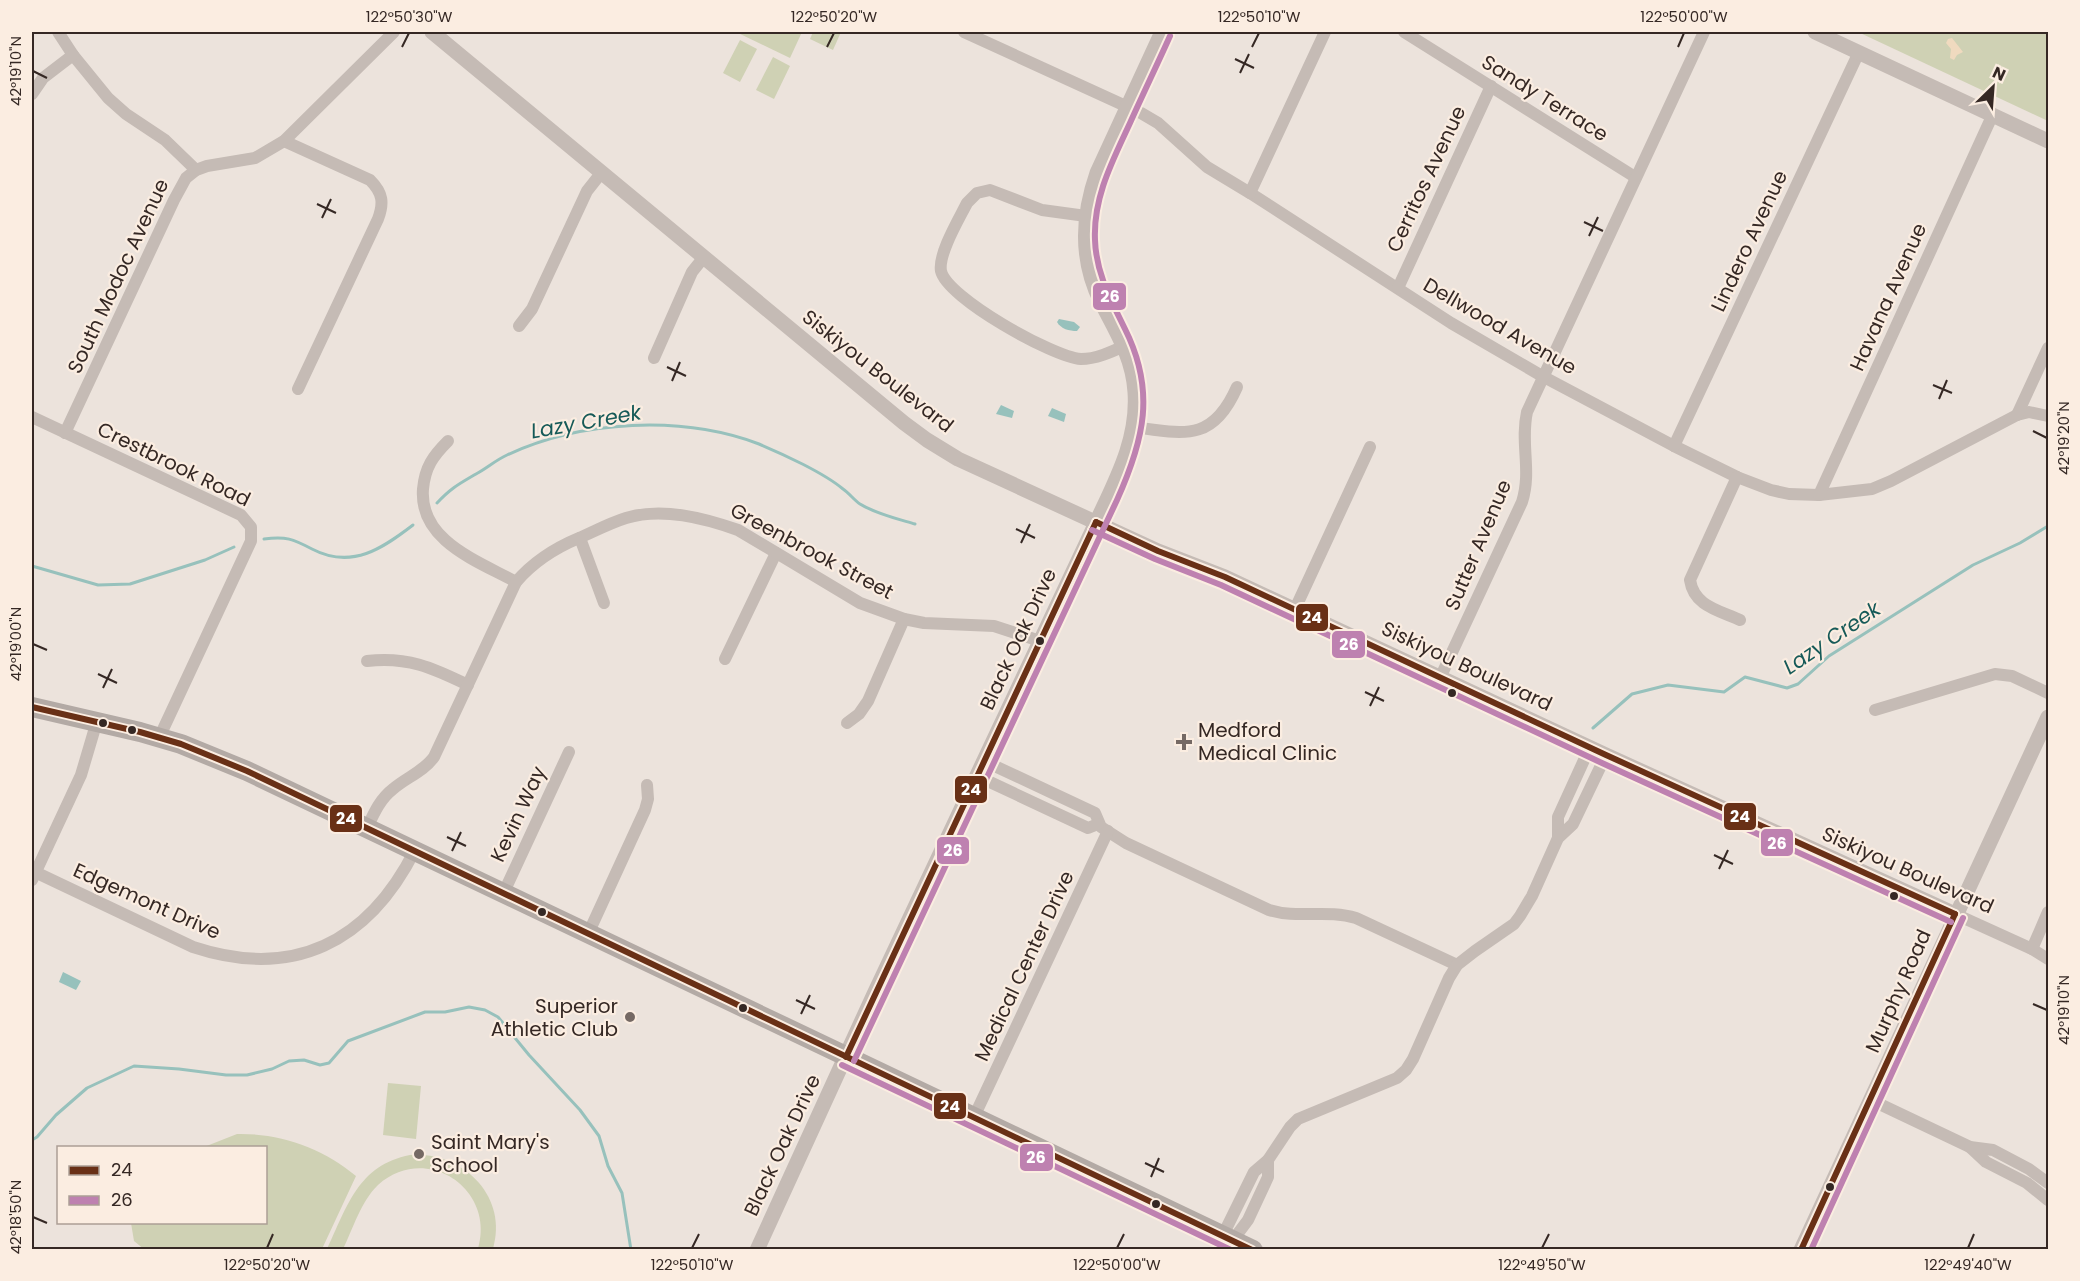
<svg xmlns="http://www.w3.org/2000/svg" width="2080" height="1281" viewBox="0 0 2080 1281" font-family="Poppins,sans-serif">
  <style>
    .green { fill: #cfd1b4 }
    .sand { fill: #f0dabf }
    .water { fill: #97c1bc }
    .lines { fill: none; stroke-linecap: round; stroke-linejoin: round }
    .stream { stroke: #97c1bc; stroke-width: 3 }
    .minor { stroke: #c5bbb5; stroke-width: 12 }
    .tertiary { stroke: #c5bbb5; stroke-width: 15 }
    .primary { stroke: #b3aaa5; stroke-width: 20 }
    .bus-1-casing { stroke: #fbede1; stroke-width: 10 }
    .bus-2-casing { stroke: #fbede1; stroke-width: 10 }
    .bus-1 { stroke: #693016; stroke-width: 6 }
    .bus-2 { stroke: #be81b0; stroke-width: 6 }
    .ticks { fill: none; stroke: #352824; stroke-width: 2 }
    .bus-dot { fill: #352824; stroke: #fbede1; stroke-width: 2 }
    .poi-dot { fill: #756964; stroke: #fbede1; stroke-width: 2 }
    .labels { text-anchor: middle; stroke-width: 4.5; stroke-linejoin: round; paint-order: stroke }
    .street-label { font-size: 20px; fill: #352824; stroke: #fbede1 }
    .poi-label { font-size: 20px; fill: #352824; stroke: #fbede1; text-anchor: start }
    .water-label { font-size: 21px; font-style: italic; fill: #165a58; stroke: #fbede1 }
    .line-badge { stroke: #fbede1; stroke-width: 2 }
    .badge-label { font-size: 16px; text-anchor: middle; font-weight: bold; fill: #fff }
    .neatline { fill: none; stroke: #352824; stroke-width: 2 }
    .ticks-label { font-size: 15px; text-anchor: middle; fill: #352824 }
  </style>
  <rect width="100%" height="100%" fill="#ece3dc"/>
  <!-- green -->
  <g class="green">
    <path d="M736 32H802L790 58Z"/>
    <path d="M813 32H841L833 50 810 39Z"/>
    <path d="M1858 32H2048V121Z"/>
    <path d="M740 40 757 49 740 82 723 73Z"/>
    <path d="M773 57 790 66 774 99 756 90Z"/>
    <path d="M388 1083 421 1086 416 1139 383 1135Z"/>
    <path d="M237 1134C280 1133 323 1148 356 1176L322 1249 145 1250 134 1241 131 1223 266 1222V1148L204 1147Z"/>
    <path d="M410 1155C462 1151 509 1196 493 1249H478C496 1189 426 1142 378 1185 361 1201 353 1229 343 1249H327C347 1207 358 1165 410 1155Z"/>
  </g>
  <!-- sand -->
  <path class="sand" d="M1952 38 1963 52 1957 55 1954 60 1950 58 1951 49 1946 43 1948 39Z"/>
  <!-- water -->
  <g class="water">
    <path d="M1059 319 1074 322 1080 327 1077 331C1069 331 1061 329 1057 322Z"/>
    <path d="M1001 405 1014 411 1012 418 996 414Z"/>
    <path d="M1052 408 1066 414 1064 422 1048 416Z"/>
    <path d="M63 972 81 981 76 990 59 982Z"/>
  </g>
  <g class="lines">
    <!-- stream -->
    <g class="stream">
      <path d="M437 503C451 488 459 484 476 474 487 468 496 460 507 455 582 420 682 415 759 444 783 454 824 473 843 489 849 493 854 500 860 504 876 514 898 519 915 524"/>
      <path d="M264 539C286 536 293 539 312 549 352 570 383 548 413 525"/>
      <path d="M32 566 98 585 130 584 205 560 234 547"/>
      <path d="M1593 728 1632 694 1668 685 1724 692 1745 677 1787 688 1798 684 1829 656 1973 565 2020 543 2048 526"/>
      <path d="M32 1140 37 1137 56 1115 87 1088 134 1066 179 1069 226 1075H247L272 1069 289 1061 304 1060 320 1065 329 1063 348 1041 425 1012H445L469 1007 485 1010 498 1017 529 1055 580 1110 599 1136 608 1166 622 1193 631 1250"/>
    </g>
    <!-- minor -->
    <g class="minor">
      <path d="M58 32 73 55 108 98 126 114 165 140 196 170"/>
      <path d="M964 32 1141 113 1158 123 1207 167 1250 193 1451 323 1542 376 1674 446 1737 477 1771 490 1789 494 1819 495 1872 489 1891 481 2017 415 2029 412 2048 416"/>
      <path d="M1404 32 1635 177"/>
      <path d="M32 94 43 78 73 55"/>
      <path d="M284 141 370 180C383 193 384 203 378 219L298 389"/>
      <path d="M1250 193 1325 32"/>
      <path d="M1086 216 1042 210 990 190 977 193 967 203C959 219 938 254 941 271 947 298 1053 357 1081 359 1096 359 1111 352 1124 346"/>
      <path d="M1398 288 1491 86"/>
      <path d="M519 326 532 309 587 191 602 172"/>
      <path d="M654 358 692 272 704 257"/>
      <path d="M2017 415 2048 348"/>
      <path d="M32 417 241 515 251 527V541L159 738"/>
      <path d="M1134 427C1185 434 1213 442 1237 387"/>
      <path d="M65 433 174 200 186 178 196 170 207 166 255 158 284 141 394 32"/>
      <path d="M448 441C433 456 425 467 423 489 419 541 478 561 516 582"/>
      <path d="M1674 446 1859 52"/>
      <path d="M1737 477 1690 580C1694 606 1718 610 1740 620"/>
      <path d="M1819 495 1993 114"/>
      <path d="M580 538 604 603"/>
      <path d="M1295 609 1370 447"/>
      <path d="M725 659 776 553"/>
      <path d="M367 661C407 656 433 668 468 685"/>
      <path d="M1441 676 1522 502C1532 471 1520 443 1527 412L1704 32"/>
      <path d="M1875 710 1995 674 2012 676 2048 693"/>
      <path d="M847 723 859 714 868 701 904 619"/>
      <path d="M984 761 1095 813 1101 827 1126 843 1269 910C1297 919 1327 909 1356 918L1457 965"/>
      <path d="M977 776 1088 828 1098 824"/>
      <path d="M367 828C374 813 380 799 393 789 407 777 423 772 434 757L516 582C534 561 555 548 579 538 595 531 610 523 626 518 662 507 704 518 738 530L860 603 904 619 924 623 994 626 1040 641"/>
      <path d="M1558 838V817L1590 747"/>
      <path d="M35 872 193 947C293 980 368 943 415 850"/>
      <path d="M32 880 81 775 97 721"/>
      <path d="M504 892 569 752"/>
      <path d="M1955 914 2032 949 2048 959"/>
      <path d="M588 934 645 810 648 799 647 785"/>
      <path d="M2032 949 2048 912"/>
      <path d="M1871 1100 1970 1147 1993 1150 2029 1169 2048 1183"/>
      <path d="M974 1117 1108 831"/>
      <path d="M1970 1147 1986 1162 2027 1183 2048 1200"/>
      <path d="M1223 1235 1254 1172 1268 1160 1290 1127 1298 1119 1397 1078 1406 1070 1413 1059 1449 978 1457 965 1475 951 1514 924 1520 916 1532 896 1558 838 1573 824 1606 755"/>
      <path d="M1233 1240 1248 1220 1268 1177V1160"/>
    </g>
    <!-- tertiary -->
    <g class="tertiary">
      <path d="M432 32 904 423 927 440 958 459 1158 551 1225 577 1606 755 1955 914"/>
      <path d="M1815 32 2048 141"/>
      <path d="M757 1250 874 994 1102 510C1120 472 1138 435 1135 392 1133 358 1116 331 1101 302 1080 260 1082 216 1097 173L1162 32"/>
      <path d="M1801 1250 2048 717"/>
    </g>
    <!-- primary -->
    <path class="primary" d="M32 707 140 732 181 744 247 771 1253 1250"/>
    <defs>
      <g id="bus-1">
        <path d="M1096 522 1158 551 1225 577 1606 755 1955 914"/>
        <path d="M32 707 140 732 181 744 247 771 1252 1250"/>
        <path d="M846 1057 1096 522"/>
        <path d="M1801 1250 1955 914"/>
      </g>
      <g id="bus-2">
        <path d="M1092 530 1155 559 1221 585 1602 763 1951 922"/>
        <path d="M854 1061 1117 500C1144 440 1156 391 1125 329 1111 300 1096 273 1095 240 1093 197 1113 160 1130 123 1143 94 1157 65 1170 36"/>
        <path d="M842 1065 1231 1250"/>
        <path d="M1811 1250 1963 918"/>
      </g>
    </defs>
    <!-- bus-1 casing -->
    <use href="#bus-1" class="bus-1-casing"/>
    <!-- bus-2 casing -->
    <use href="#bus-2" class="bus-2-casing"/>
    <!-- bus-1 -->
    <use href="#bus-1" class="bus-1"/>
    <!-- bus-2 -->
    <use href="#bus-2" class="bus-2"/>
  </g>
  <!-- ticks -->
  <path class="ticks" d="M402 47 409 33M827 47 834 33M1252 47 1259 33M1678 47 1684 33M1235 59 1254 68M33 71 47 78M1240 73 1249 54M317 204 336 213M322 218 331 199M1584 222 1603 231M1589 236 1598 217M667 367 686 376M672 381 680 362M1933 385 1952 393M1939 399 1947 380M2033 431 2047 438M1016 529 1035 538M1021 543 1030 524M33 644 47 650M98 674 117 683M103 688 112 669M1365 692 1384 701M1370 706 1379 687M447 837 466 846M452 851 461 832M1714 855 1733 864M1719 869 1728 850M796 1000 815 1009M2033 1004 2047 1010M801 1014 810 995M1145 1163 1164 1172M1151 1177 1159 1158M33 1217 47 1223M267 1248 273 1234M692 1248 699 1234M1117 1248 1124 1234M1542 1248 1549 1234M1968 1248 1974 1234"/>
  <!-- markers -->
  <g class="bus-dot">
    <circle cx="1040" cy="641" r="5"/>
    <circle cx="1452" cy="693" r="5"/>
    <circle cx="103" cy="723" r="5"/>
    <circle cx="132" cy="730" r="5"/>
    <circle cx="1894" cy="896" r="5"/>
    <circle cx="542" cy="912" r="5"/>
    <circle cx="743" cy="1008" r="5"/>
    <circle cx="1830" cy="1187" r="5"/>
    <circle cx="1156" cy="1204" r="5"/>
  </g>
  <g class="poi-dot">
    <path d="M1181 733h6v6h6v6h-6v6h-6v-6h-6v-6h6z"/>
    <circle cx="630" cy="1017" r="6"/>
    <circle cx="419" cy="1154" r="6"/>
  </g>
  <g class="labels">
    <!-- street labels -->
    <g class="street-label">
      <text transform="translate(1545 98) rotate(32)" y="7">Sandy Terrace</text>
      <text transform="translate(1426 179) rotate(-65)" y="7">Cerritos Avenue</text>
      <text transform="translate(1749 241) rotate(-65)" y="7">Lindero Avenue</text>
      <text transform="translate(118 276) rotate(-65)" y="7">South Modoc Avenue</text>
      <text transform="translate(1888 297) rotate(-66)" y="7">Havana Avenue</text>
      <text transform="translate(1500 326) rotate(30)" y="7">Dellwood Avenue</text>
      <text transform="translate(878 371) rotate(38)" y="7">Siskiyou Boulevard</text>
      <text transform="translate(174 464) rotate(26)" y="7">Crestbrook Road</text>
      <text transform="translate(1478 545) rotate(-67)" y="7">Sutter Avenue</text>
      <text transform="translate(812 551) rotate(28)" y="7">Greenbrook Street</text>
      <text transform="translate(1018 639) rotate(-65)" y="7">Black Oak Drive</text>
      <text transform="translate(1467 666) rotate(25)" y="7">Siskiyou Boulevard</text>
      <text transform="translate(518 814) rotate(-65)" y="7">Kevin Way</text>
      <text transform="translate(1908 870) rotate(24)" y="7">Siskiyou Boulevard</text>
      <text transform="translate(147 901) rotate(24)" y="7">Edgemont Drive</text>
      <text transform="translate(1024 966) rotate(-65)" y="7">Medical Center Drive</text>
      <text transform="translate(1898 991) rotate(-66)" y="7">Murphy Road</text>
      <text transform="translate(782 1145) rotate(-65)" y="7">Black Oak Drive</text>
    </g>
    <!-- poi labels -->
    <g class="poi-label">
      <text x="1198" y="737">Medford<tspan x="1198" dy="23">Medical Clinic</tspan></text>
      <text x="618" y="1013" text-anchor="end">Superior<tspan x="618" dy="23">Athletic Club</tspan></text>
      <text x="431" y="1149">Saint Mary's<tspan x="431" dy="23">School</tspan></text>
    </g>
    <!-- water labels -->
    <g class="water-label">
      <text transform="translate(586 422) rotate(-10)" y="7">Lazy Creek</text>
      <text transform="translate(1832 638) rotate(-34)" y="7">Lazy Creek</text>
    </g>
  </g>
  <g class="line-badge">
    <rect x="1092" y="282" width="35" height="29" rx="6" fill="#be81b0"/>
    <rect x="1295" y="603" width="34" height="29" rx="6" fill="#693016"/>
    <rect x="1331" y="630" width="35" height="29" rx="6" fill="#be81b0"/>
    <rect x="954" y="775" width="34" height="29" rx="6" fill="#693016"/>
    <rect x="1723" y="802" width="34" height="29" rx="6" fill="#693016"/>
    <rect x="329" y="804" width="34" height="29" rx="6" fill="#693016"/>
    <rect x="1760" y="828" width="34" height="29" rx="6" fill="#be81b0"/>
    <rect x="936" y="836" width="34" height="29" rx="6" fill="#be81b0"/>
    <rect x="933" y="1092" width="34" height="28" rx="6" fill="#693016"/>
    <rect x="1019" y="1143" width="35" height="29" rx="6" fill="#be81b0"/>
  </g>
  <g class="badge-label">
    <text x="1110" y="302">26</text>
    <text x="1312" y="623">24</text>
    <text x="1349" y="650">26</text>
    <text x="971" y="795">24</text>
    <text x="1740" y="822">24</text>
    <text x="346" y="824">24</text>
    <text x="1777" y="849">26</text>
    <text x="953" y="856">26</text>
    <text x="950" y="1112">24</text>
    <text x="1036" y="1163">26</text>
  </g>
  <!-- border -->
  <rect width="2080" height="1281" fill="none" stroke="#fbede1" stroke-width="66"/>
  <!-- legend -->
  <rect x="57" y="1146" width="210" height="78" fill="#fbede1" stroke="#ac9e95" stroke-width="1.5"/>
  <rect x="69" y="1166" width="30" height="9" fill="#693016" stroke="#ac9e95" stroke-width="1.5"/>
  <text x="111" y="1176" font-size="18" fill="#352824">24</text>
  <rect x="69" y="1196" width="30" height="9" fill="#be81b0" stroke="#ac9e95" stroke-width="1.5"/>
  <text x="111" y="1206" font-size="18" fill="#352824">26</text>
  <!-- north arrow -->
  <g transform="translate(1993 87) rotate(25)" stroke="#fbede1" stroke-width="4.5" paint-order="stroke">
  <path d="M0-4.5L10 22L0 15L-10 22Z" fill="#352824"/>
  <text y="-9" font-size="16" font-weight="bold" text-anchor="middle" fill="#352824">N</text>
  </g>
  <rect x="33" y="33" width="2014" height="1215" class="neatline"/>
  <g class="ticks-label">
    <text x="409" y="22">122°50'30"W</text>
    <text x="834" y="22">122°50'20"W</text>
    <text x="1259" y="22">122°50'10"W</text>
    <text x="1684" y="22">122°50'00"W</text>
    <text transform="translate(16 71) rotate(-90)" y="5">42°19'10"N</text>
    <text transform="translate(2064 438) rotate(-90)" y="5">42°19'20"N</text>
    <text transform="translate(16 644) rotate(-90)" y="5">42°19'00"N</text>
    <text transform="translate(2064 1010) rotate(-90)" y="5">42°19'10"N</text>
    <text transform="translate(16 1217) rotate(-90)" y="5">42°18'50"N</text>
    <text x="267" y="1270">122°50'20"W</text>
    <text x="692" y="1270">122°50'10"W</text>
    <text x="1117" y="1270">122°50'00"W</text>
    <text x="1542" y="1270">122°49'50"W</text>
    <text x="1968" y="1270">122°49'40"W</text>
  </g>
</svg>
